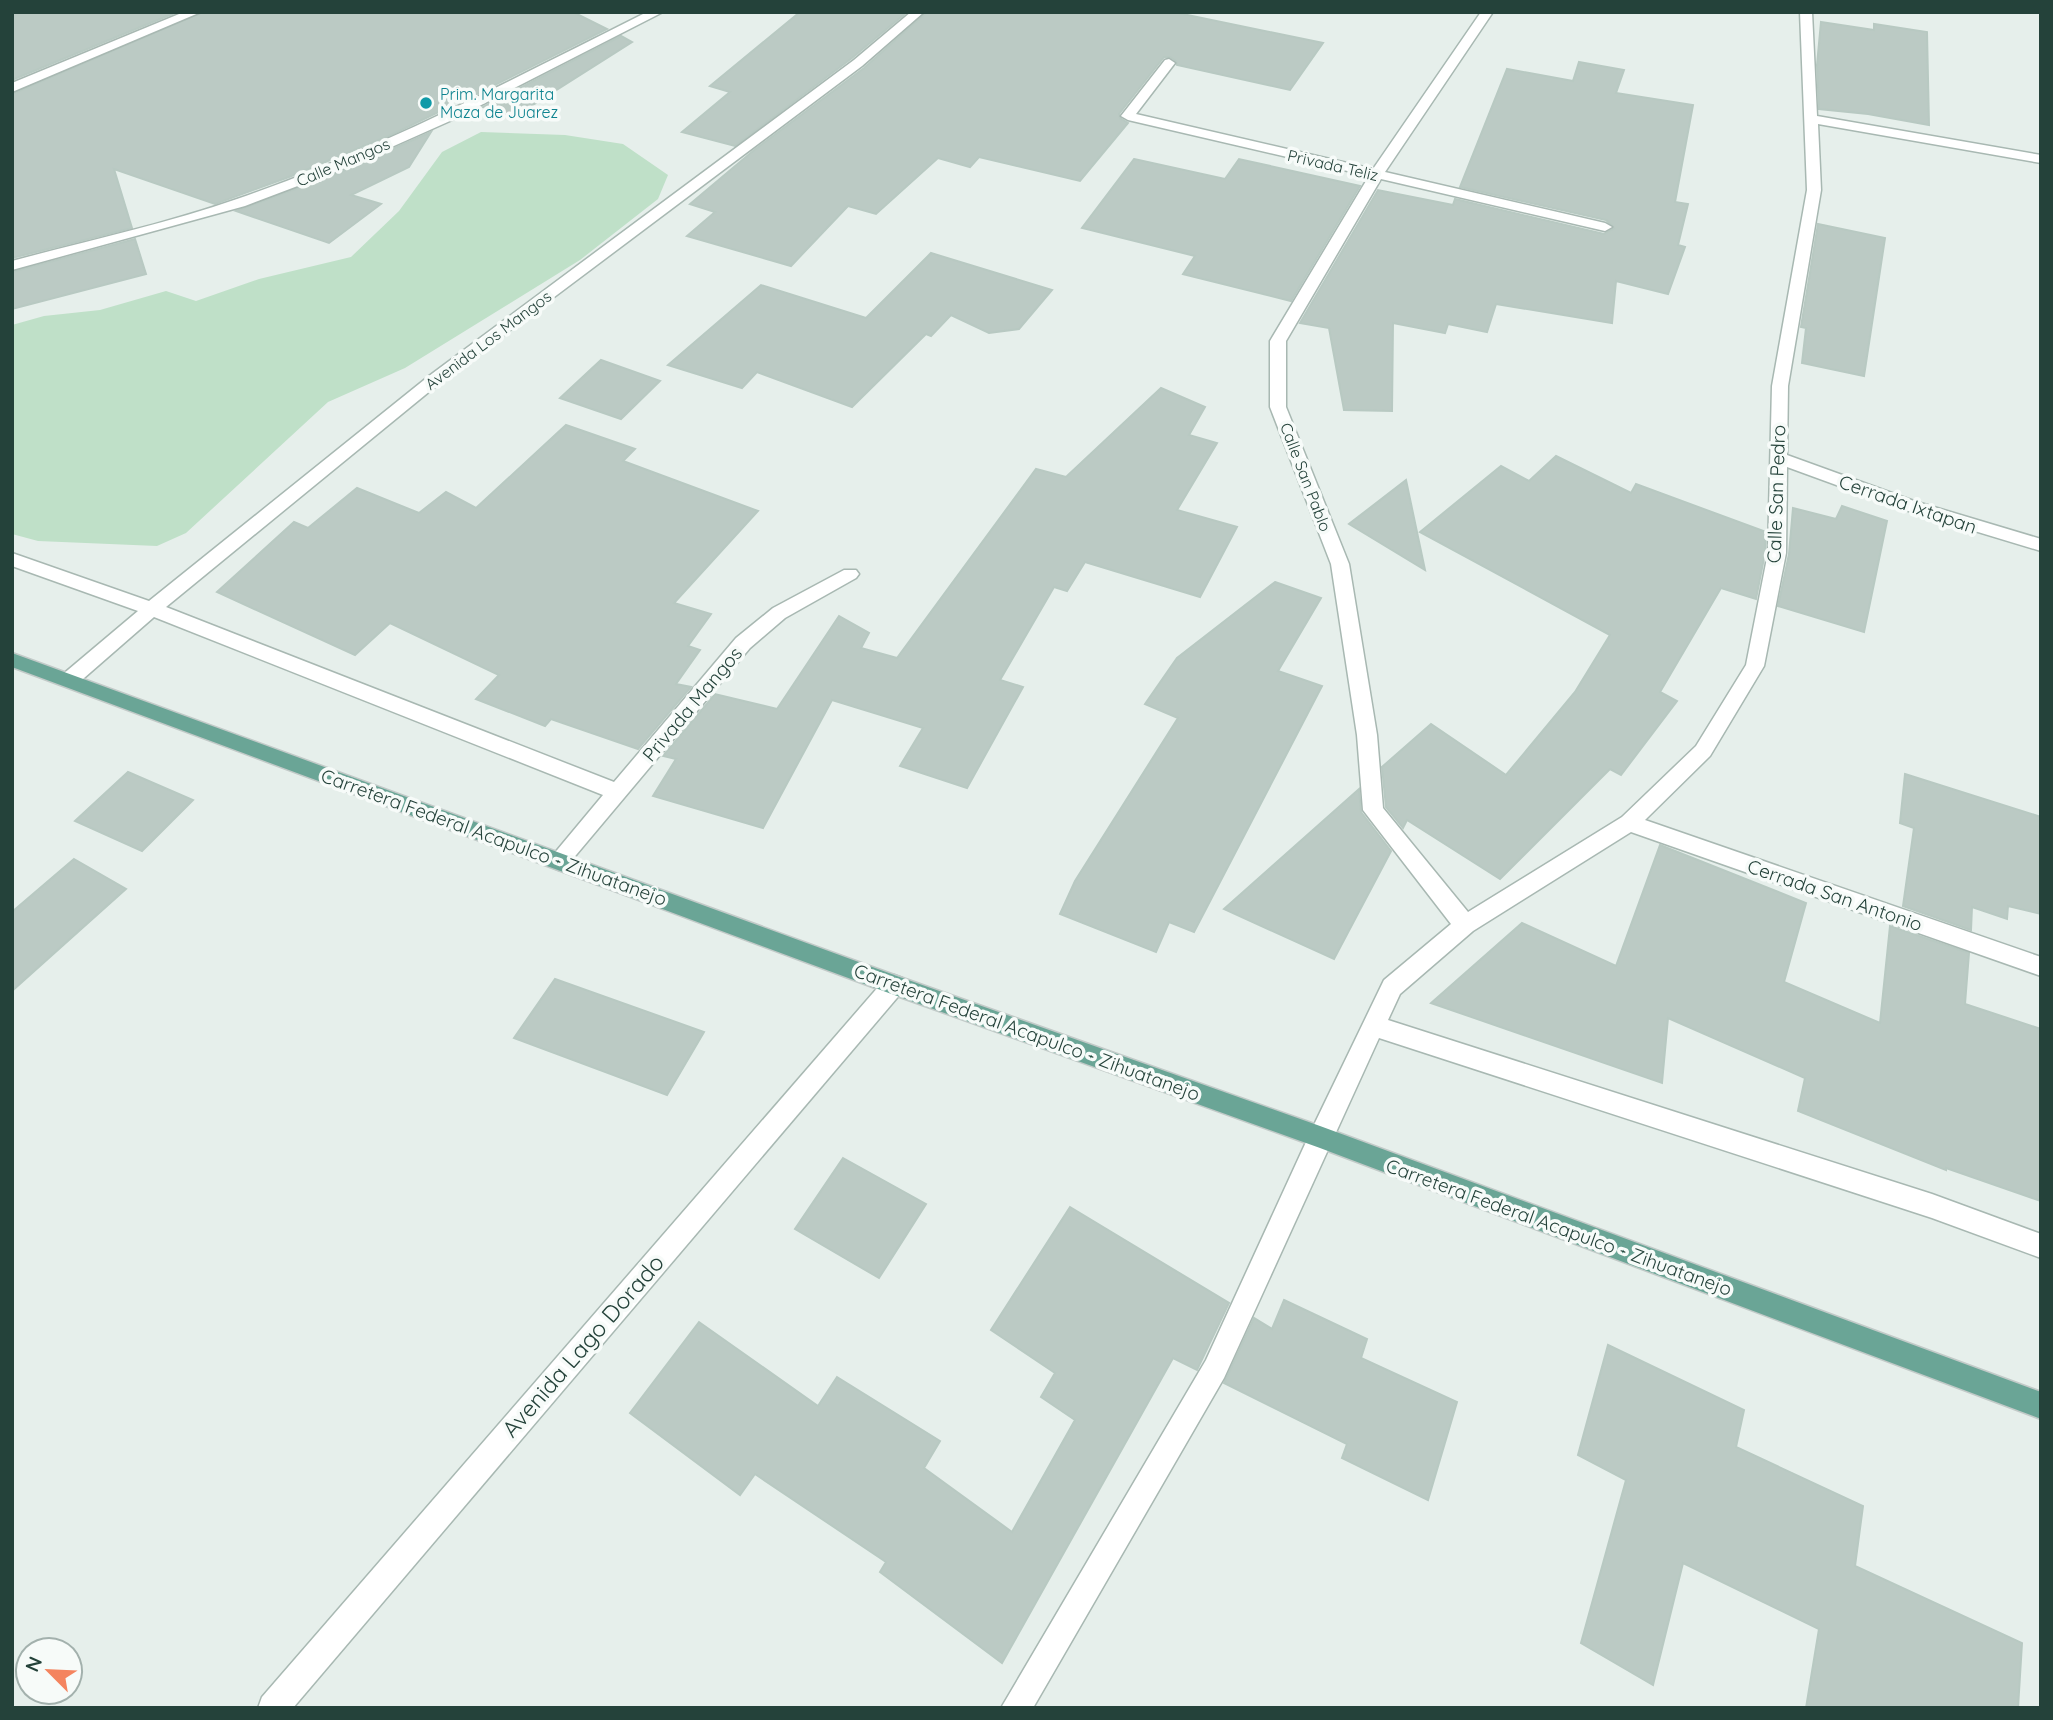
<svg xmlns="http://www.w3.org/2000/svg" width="2053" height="1720" viewBox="0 0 2053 1720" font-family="Quicksand,sans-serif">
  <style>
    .green { fill: #bfe0c8 }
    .building { fill: #bbcac4; stroke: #b8c9c2; stroke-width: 2 }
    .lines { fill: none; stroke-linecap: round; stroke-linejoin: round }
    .street-casing { stroke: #a8b8b2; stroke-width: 3 }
    .primary-casing { stroke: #c2cac8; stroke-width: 3 }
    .street { fill: #fff; fill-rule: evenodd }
    .primary { fill: #6aa596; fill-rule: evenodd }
    .culture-dot { fill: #0f9aa8; stroke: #f7fbf9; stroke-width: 2.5 }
    .labels { text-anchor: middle; stroke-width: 7; stroke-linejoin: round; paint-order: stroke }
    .far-culture-label { font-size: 16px; fill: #0d838f; stroke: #f7fbf9; text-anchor: start }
    .far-street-label { font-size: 16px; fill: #24423a; stroke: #f7fbf9 }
    .street-label { font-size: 19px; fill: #24423a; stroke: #f7fbf9 }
    .near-street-label { font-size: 23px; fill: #24423a; stroke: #f7fbf9 }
  </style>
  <rect width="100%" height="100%" fill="#e6efeb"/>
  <!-- green -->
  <path class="green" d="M481 132 565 135 623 144 668 175 658 199 580 260 405 368 328 402 186 533 157 546 38 541 12 534V325L44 316 100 310 166 291 196 301 259 279 351 257 399 211 442 152Z"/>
  <!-- building -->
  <g class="building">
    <path d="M12 12H177L12 80Z"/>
    <path d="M203 12H573L607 29 463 101 454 98 447 108 393 134 289 177 215 204 114 169 132 228 12 258V94Z"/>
    <path d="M800 12H907L852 58 735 146 682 132 730 92 710 86Z"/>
    <path d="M927 12H1173L1323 43 1290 90 1177 65 1176 61 1170 57H1164L1119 114 1120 118 1128 123 1080 181 979 157 970 167 938 158 876 214 848 206 791 266 687 236 715 212 690 204 753 151 864 68Z"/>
    <path d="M1821 22 1874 30V24L1927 32 1929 125 1868 114 1819 109 1817 65Z"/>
    <path d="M621 36 632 42 514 117 483 107Z"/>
    <path d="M1579 62 1624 70 1616 93 1693 105 1675 202 1688 204 1678 245 1685 247 1668 294 1616 281 1612 323 1496 304 1487 332 1448 324 1445 333 1393 323 1392 411 1344 410 1329 328 1300 323 1378 190 1453 205 1455 199 1604 234 1614 228 1606 220 1460 187 1507 69 1573 81Z"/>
    <path d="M431 132 409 167 351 195 381 204 329 243 236 211 341 172Z"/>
    <path d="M1134 159 1225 179 1239 159 1360 186 1291 301 1183 274 1195 256 1082 228Z"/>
    <path d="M1818 224 1885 238 1864 376 1802 363 1806 328 1801 327Z"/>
    <path d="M135 239 146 274 12 309V272Z"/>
    <path d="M931 253 1052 290 1019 329 989 333 951 315 931 336 926 334 852 407 757 372 742 388 668 365 761 285 866 318Z"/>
    <path d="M601 360 660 381 621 419 560 398Z"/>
    <path d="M1161 388 1205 407 1189 435 1217 443 1177 510 1237 527 1200 597 1085 562 1067 591 1054 587 1000 680 1023 687 967 788 900 766 923 728 832 700 763 828 653 796 676 759 663 756 715 694 777 709 839 616 869 633 861 648 897 658 1036 469 1066 477Z"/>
    <path d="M566 425 635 449 623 461 758 511 674 603 711 614 688 646 700 650 676 684 691 687 638 749 551 719 545 726 476 699 499 675 390 623 355 655 217 592 294 522 308 528 357 488 419 513 446 492 476 508Z"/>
    <path d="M1556 456 1631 493 1636 484 1766 532 1765 553 1756 599 1721 588 1660 692 1677 701 1621 775 1610 769 1500 879 1407 820 1403 828 1386 807 1382 767 1431 724 1506 775 1575 692 1610 635 1420 532 1501 466 1529 481Z"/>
    <path d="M1406 480 1425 570 1349 524Z"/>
    <path d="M1842 506 1887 521 1864 632 1778 606 1789 554 1793 508 1836 519Z"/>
    <path d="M1275 582 1321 598 1278 671 1322 686 1194 932 1169 922 1156 952 1060 914 1075 881 1178 718 1145 704 1177 658Z"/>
    <path d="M128 772 193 800 142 851 75 821Z"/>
    <path d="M1905 774 2041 817V914L2008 906 2007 919 1972 907 1971 930 1903 906 1914 828 1900 823Z"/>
    <path d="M1359 789 1361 812 1391 851 1334 959 1224 909Z"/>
    <path d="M1660 845 1806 903 1784 982 1880 1023 1890 926 1969 953 1965 1004 2041 1029V1201L1946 1168V1170L1798 1111 1805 1078 1668 1018 1662 1083 1431 1003 1522 923 1616 966Z"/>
    <path d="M74 859 126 889 12 991V912Z"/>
    <path d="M555 979 704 1032 667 1095 514 1038Z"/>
    <path d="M843 1158 926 1204 879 1278 795 1229Z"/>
    <path d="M1070 1207 1229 1303 1197 1370 1173 1358 1002 1663 880 1572 886 1562 755 1474 740 1495 630 1413 699 1322 818 1406 837 1377 940 1441 924 1468 1012 1532 1075 1420 1041 1397 1055 1373 991 1330Z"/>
    <path d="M1284 1300 1367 1339 1361 1358 1457 1402 1428 1500 1342 1458 1347 1444 1224 1383 1254 1318 1272 1329Z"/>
    <path d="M1608 1345 1744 1410 1736 1447 1863 1506 1855 1566 2022 1643 2018 1708H1806L1819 1629 1683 1563 1653 1685 1581 1643 1626 1480 1578 1455Z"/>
  </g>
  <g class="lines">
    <defs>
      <g id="street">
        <path d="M184 12H201L12 92V83Z"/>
        <path d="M647 12H663L450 121 340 170 245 206 12 270V261C86 241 166 224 237 199 379 150 513 79 647 12Z"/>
        <path d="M911 12H924L862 66 441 382 166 607 614 782 736 638 773 608 844 570H856L859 574 856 578 785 618 750 648 566 867 559 870 552 867 548 861 603 795 154 617 76 685H62L59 680 62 675 138 611 12 566V553L149 601 429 376 854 60Z"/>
        <path d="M1481 12H1493L1385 172 1605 223 1612 227 1605 231 1381 179 1286 341V407L1349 564 1377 735 1383 808 1468 912 1622 817 1696 746 1746 665 1768 553 1772 386 1807 190 1800 12H1812L1817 116 2041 155V163L1818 124 1821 190 1788 386 1787 455 1914 501 2041 539V551L1902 509 1787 467 1786 553 1764 666 1710 756 1645 820 2041 957V976L1631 832 1473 931 1400 994 1388 1020 1932 1194 2041 1234V1258L1932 1218 1379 1038 1224 1378 1033 1708H1001L1206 1360 1312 1129 1384 980 1451 924 1363 810 1357 735 1331 564 1270 407V341L1369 176 1128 120 1121 116 1165 60 1169 59 1175 63 1136 114 1373 169Z"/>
        <path d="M894 975 902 978 905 985 902 992 293 1708H258L262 1697 886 978Z"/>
      </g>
      <path id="primary" d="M12 653 897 976 1320 1126 2041 1392V1419L1320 1148 886 992 12 667Z"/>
    </defs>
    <!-- street casing -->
    <use href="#street" class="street-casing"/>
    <!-- primary casing -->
    <use href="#primary" class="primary-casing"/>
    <!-- street -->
    <use href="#street" class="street"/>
    <!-- primary -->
    <use href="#primary" class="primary"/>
  </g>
  <!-- markers -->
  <circle class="culture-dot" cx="426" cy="103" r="7"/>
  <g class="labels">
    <!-- far-culture labels -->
    <g class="far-culture-label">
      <text x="440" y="100">Prim. Margarita<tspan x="440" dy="18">Maza de Juarez</tspan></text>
    </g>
    <!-- far-street labels -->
    <g class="far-street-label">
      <text transform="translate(343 162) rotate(-23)" y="6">Calle Mangos</text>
      <text transform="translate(1333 165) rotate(13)" y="6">Privada Teliz</text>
      <text transform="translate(488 340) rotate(-37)" y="6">Avenida Los Mangos</text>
      <text transform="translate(1306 477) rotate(69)" y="6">Calle San Pablo</text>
    </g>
    <!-- street labels -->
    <g class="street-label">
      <text transform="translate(1776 494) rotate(-88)" y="7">Calle San Pedro</text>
      <text transform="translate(1908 504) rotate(19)" y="7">Cerrada Ixtapan</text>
      <text transform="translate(692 704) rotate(-50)" y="7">Privada Mangos</text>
      <text transform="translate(494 837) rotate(20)" y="7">Carretera Federal Acapulco - Zihuatanejo</text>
      <text transform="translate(1835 895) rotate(19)" y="7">Cerrada San Antonio</text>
      <text transform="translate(1027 1032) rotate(20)" y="7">Carretera Federal Acapulco - Zihuatanejo</text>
      <text transform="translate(1559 1227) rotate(20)" y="7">Carretera Federal Acapulco - Zihuatanejo</text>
    </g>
    <!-- near-street labels -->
    <g class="near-street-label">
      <text transform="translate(583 1346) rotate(-49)" y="8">Avenida Lago Dorado</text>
    </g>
  </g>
  <!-- border -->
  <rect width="2053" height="1720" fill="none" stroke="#24423a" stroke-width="28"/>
  <!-- north arrow -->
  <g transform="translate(49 1671) rotate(294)"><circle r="33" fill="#f7fbf9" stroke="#a3b1ad" stroke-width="2"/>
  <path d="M0-5L12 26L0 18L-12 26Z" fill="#f4845f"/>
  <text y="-10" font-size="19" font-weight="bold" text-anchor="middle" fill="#24423a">N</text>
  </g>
</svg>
